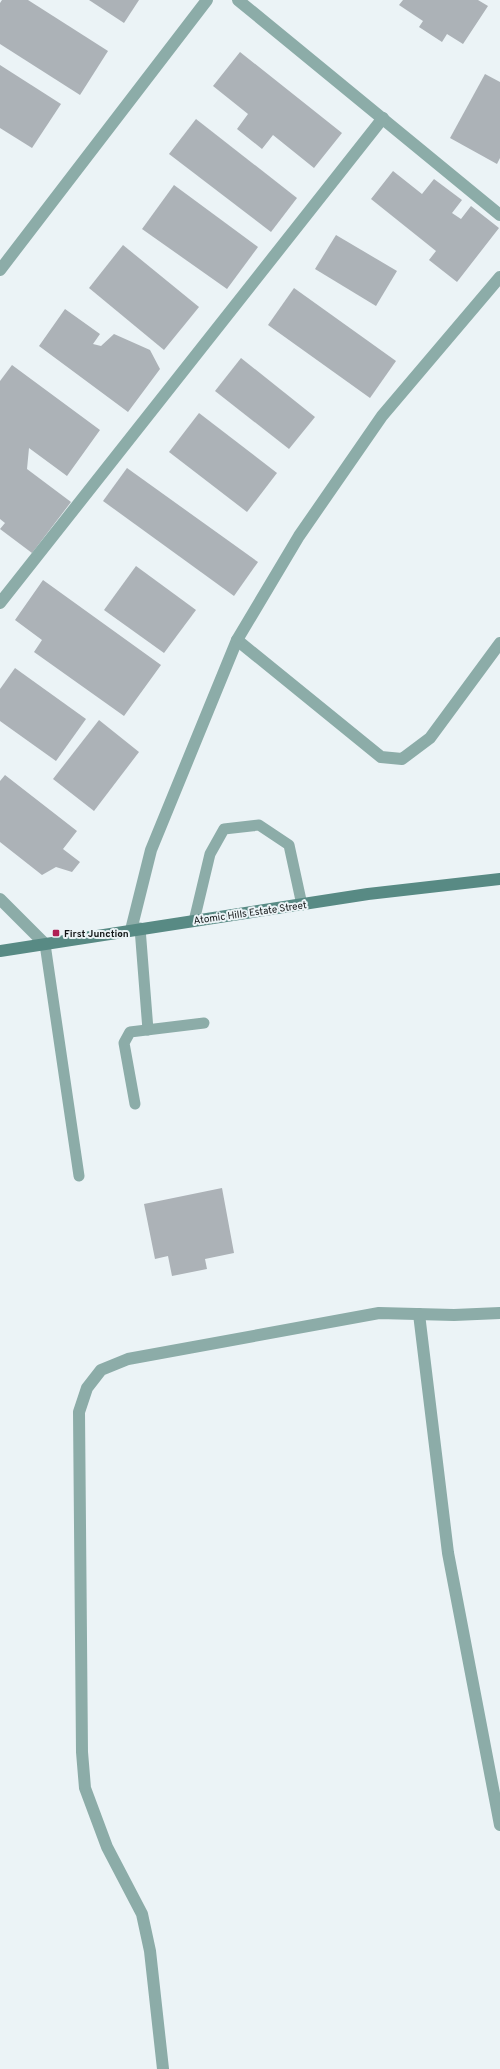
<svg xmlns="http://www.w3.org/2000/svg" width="500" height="2069" viewBox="0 0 500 2069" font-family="Overpass,sans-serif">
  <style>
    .building { fill: #acb2b7 }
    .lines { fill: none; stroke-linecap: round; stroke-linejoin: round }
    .lane { stroke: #8caca8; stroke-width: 11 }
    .street { stroke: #8caca8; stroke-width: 12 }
    .secondary { stroke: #588a84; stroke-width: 12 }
    .poi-dot { fill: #af1f54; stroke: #ebf3f6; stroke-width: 1.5 }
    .labels { text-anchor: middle; stroke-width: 4; stroke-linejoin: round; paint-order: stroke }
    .street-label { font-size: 10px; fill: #121516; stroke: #ebf3f6 }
    .poi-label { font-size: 10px; font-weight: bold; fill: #121516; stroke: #ebf3f6; text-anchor: start }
  </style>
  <rect width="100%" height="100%" fill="#ebf3f6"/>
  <!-- building -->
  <g class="building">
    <path d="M2 0H28L108 51 80 95 0 44V3Z"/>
    <path d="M89 0H139L124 23Z"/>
    <path d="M403 0H478L488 6 463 44 447 34 442 42 419 27 423 21 399 5Z"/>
    <path d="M240 52 342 133 314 168 273 135 262 149 237 129 248 114 213 86Z"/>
    <path d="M0 65 61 104 32 148 0 128Z"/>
    <path d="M485 74 500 82V158L497 164 450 138Z"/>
    <path d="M196 119 297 198 271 232 169 154Z"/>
    <path d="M393 171 422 194 434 179 462 200 452 213 461 219 471 206 499 228 457 282 429 260 436 251 371 199Z"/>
    <path d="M174 185 258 247 227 289 142 229Z"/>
    <path d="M336 235 397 271 376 306 315 269Z"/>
    <path d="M123 245 199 307 164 350 89 288Z"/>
    <path d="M294 288 396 361 370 398 268 325Z"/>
    <path d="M65 309 100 334 93 344 101 346 114 334 150 350 160 369 128 412 39 346Z"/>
    <path d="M241 358 315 417 289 449 215 391Z"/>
    <path d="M12 365 100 430 67 476 29 448 27 469 71 502 32 553 0 529 5 523 0 519V381Z"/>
    <path d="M199 413 277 473 247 512 169 452Z"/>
    <path d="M127 468 258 562 234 596 103 501Z"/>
    <path d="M136 566 196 610 164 653 104 610Z"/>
    <path d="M43 580 161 665 124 716 34 652 42 640 15 620Z"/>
    <path d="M15 668 86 719 56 761 0 721V689Z"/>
    <path d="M99 720 139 752 94 811 53 779Z"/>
    <path d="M5 775 77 831 63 849 80 862 72 872 56 867 42 875 0 842V781Z"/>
    <path d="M222 1188 234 1253 205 1259 207 1269 172 1276 168 1256 155 1259 144 1204Z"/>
  </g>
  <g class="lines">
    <!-- lane -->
    <g class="lane">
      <path d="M194 921 210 854 224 829 259 825 289 845 302 905"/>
      <path d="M140 928 148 1030"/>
      <path d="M45 944 79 1176"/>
      <path d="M135 1104 124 1043 130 1032 204 1023"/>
    </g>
    <!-- street -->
    <g class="street">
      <path d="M238 0 500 215"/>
      <path d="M0 270 207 0"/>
      <path d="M0 603 383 118"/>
      <path d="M237 640 381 757 402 759 430 738 500 643"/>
      <path d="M0 899 45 944"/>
      <path d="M131 930 151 850 237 640 299 536 382 416 500 277"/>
      <path d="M419 1314 448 1553 500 1825"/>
      <path d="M163 2069 150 1951 142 1914 107 1847 85 1788 82 1752 79 1412 87 1388 101 1370 128 1359 379 1313 454 1315 500 1313"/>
    </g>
    <!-- secondary -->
    <path class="secondary" d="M0 951 368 894 500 879"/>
  </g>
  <!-- markers -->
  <rect class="poi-dot" x="52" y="929" width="8" height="8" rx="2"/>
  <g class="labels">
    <!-- street labels -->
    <g class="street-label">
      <text transform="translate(250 912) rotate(-8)" y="4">Atomic Hills Estate Street</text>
    </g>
    <!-- poi labels -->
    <g class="poi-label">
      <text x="64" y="937">First Junction</text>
    </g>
  </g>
</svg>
